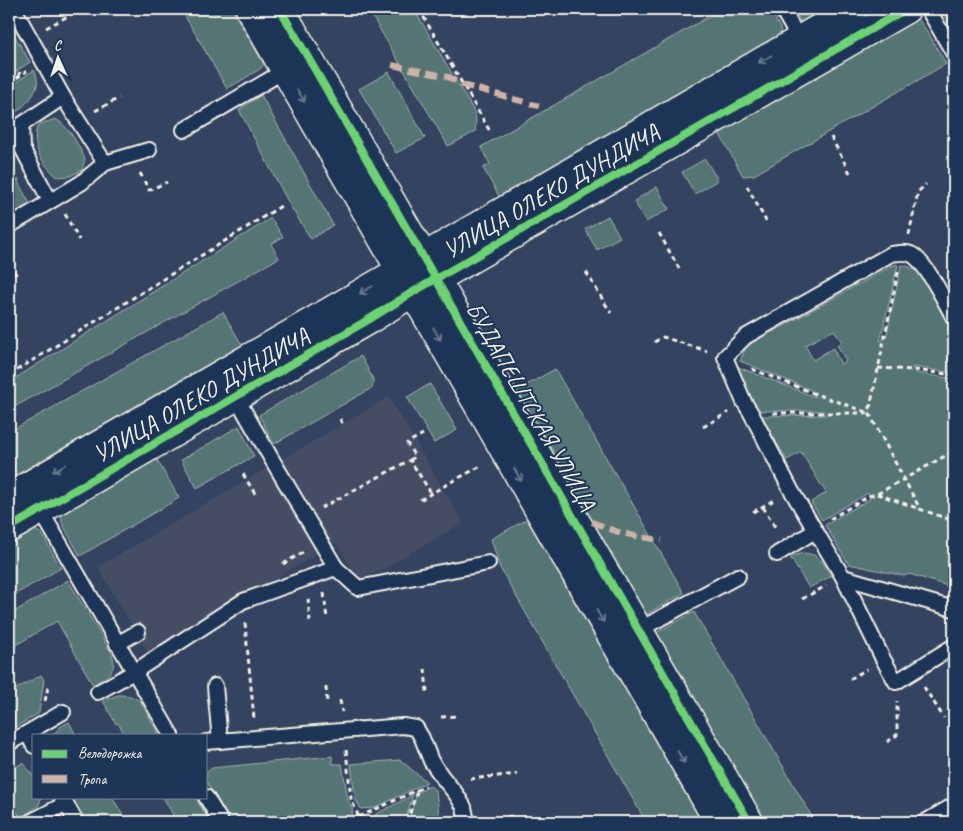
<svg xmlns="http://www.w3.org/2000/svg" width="963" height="831" viewBox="0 0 963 831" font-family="Caveat,sans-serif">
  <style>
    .built { fill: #444d65 }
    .green { fill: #547575; stroke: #a4b3ae; fill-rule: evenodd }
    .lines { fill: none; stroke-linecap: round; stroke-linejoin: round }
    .service-casing { stroke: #f4f1e8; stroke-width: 18 }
    .minor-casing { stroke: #f4f1e8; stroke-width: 31 }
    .tertiary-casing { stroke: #f4f1e8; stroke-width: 31 }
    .path { stroke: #f4f1e8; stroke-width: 3; stroke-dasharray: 5 4; stroke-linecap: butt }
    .service { stroke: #1d3557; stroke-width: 14 }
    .minor { stroke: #1d3557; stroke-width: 28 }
    .tertiary { stroke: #1d3557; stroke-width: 28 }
    .quiet { stroke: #ceb3a9; stroke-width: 6; stroke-dasharray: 12 6; stroke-linecap: butt }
    .cycleway-casing { stroke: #1d3557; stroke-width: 11 }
    .cycleway { stroke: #6cd273; stroke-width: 8 }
    .oneway { stroke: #68778a }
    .labels { text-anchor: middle; stroke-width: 4; stroke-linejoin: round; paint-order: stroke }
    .street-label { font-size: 24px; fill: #f4f1e8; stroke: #1d3557 }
  </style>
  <rect width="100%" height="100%" fill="#34435f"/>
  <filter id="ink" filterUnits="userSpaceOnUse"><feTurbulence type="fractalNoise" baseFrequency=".02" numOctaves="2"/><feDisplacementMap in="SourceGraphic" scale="10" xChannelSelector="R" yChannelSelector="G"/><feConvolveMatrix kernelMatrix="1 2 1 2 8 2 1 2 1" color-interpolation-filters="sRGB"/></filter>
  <g filter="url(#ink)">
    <!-- built -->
    <path class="built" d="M389 397 463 523 360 582 336 543 148 653 98 567Z"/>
    <!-- green -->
    <g class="green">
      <path d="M181 9H232L264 64 260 69 227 89Z"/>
      <path d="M368 9H414L474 111 476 119 475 132 448 146Z"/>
      <path d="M722 9H770L780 28 781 35 500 198 483 168 490 164 481 147Z"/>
      <path d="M793 9H825L801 22Z"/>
      <path d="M941 9H954V34Z"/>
      <path d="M918 19 927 31 946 64 754 175 743 176 719 133Z"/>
      <path d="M9 26 30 62 9 76Z"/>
      <path d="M34 70C46 90 23 107 9 118V87Z"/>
      <path d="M389 72 425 138 396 153 359 89Z"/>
      <path d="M261 95 333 225 311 239 292 209 239 110Z"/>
      <path d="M56 119C71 129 77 143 85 159L82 170 70 176 57 177C43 164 31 148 37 127L43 123Z"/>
      <path d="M705 159 718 180 695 194 682 172Z"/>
      <path d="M19 179 18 182 29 202C28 211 16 215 9 219V184Z"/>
      <path d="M657 187 669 209 646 222 634 201Z"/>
      <path d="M608 216 620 237 597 250 585 229Z"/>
      <path d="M271 218 283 237 271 244 279 258 9 410V382Z"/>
      <path d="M893 265H898L880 341 886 338 901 265C910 266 916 270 923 276L954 331V373L912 367 916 373 954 379V389L951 391 954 398V588L909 574 904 576 849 564 844 557 825 525 870 499 868 493 822 520 811 502 826 493 801 452 787 460 761 416 825 415 823 411H758L739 376 738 367 815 397 811 390 740 361 745 349 755 340 780 328ZM834 330 842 342 837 345 846 361 841 364 833 348 813 360 805 345Z"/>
      <path d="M223 312 242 345 13 477 9 475V432Z"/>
      <path d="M361 356 374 381 372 388 274 444 259 415Z"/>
      <path d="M555 369 684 593 645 615 516 391Z"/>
      <path d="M430 384 457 430 434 443 407 397Z"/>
      <path d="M239 426 254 456 197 488 181 460Z"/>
      <path d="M156 458 179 498 80 556 62 523 61 514Z"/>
      <path d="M527 519 702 822H646L500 568 491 539Z"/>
      <path d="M34 530 42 534 61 568 9 598V544Z"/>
      <path d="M804 553C820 554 823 563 831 576L809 588 790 557 792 556Z"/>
      <path d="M68 580 112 654C118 672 107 676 93 685L57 621 9 649V615Z"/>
      <path d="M694 612 815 822H765L656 633Z"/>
      <path d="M41 675 44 680 39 713 9 731V697L10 696 9 693Z"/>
      <path d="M118 695C128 695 136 696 142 704L159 735H125L118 723 116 724 103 701Z"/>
      <path d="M69 722 76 735H53L60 727Z"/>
      <path d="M332 756 333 764H342L348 800 352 808 353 822H230L206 781V773L212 768Z"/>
      <path d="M400 760 427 782 375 808 361 809 355 799 351 764Z"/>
      <path d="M23 762 34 778V797L41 798 39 805 21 818 10 802 9 803V772Z"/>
      <path d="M430 786 436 791 440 822H408L417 793Z"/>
      <path d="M413 795 405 822H376V814Z"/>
      <path d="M72 797H112L127 822H86Z"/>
      <path d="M163 797H195L210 822H177Z"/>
    </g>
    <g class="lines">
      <defs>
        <g id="service">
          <path d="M14 9 63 97 105 163"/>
          <path d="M782 9 802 44"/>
          <path d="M928 9 954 54"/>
          <path d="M184 130 289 68"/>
          <path d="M50 201 22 148 21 125 63 97"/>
          <path d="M9 226 81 183 105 163 149 150"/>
          <path d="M954 318C945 302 928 266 914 256 908 251 899 253 891 254L745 337 725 357 744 402 751 413 791 490 843 577 883 659 896 682 954 646"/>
          <path d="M38 506 171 735"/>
          <path d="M777 554 815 531"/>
          <path d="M336 568 358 588 488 563"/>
          <path d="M843 577 954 609"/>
          <path d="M635 632 738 576"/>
          <path d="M117 644 138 632"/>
          <path d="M215 686 220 741"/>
          <path d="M98 692 134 672 243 601 336 568 271 458 233 392"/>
          <path d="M27 733 63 712"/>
          <path d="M206 742 403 726 416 728 422 738 431 761 443 778 456 794 464 807 467 822"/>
          <path d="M9 743 27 733 34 746"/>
          <path d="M62 797 76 822"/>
          <path d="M206 797 221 822"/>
          <path d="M30 822 65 804"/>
          <path d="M925 822 954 805"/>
        </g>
        <g id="minor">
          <path d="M250 9 719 822"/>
          <path d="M280 9 749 822"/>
        </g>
        <g id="tertiary">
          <path d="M9 497 853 9"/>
          <path d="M9 528 368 320 413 292 906 9"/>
        </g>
      </defs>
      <!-- service casing -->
      <use href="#service" class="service-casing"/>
      <!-- minor casing -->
      <use href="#minor" class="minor-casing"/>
      <!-- tertiary casing -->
      <use href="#tertiary" class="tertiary-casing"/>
      <!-- path -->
      <g class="path">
        <path d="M419 9 491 133"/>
        <path d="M528 13 535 9"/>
        <path d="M46 28 70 15"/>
        <path d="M9 70 21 74"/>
        <path d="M9 83 27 71"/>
        <path d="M95 111 119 98"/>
        <path d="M831 137 850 173"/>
        <path d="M140 173 149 190 167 182"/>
        <path d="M747 186 766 221"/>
        <path d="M65 214 79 240"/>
        <path d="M659 233 681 272"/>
        <path d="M909 235 918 192 926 184"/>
        <path d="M9 263 17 276"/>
        <path d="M586 272 611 313"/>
        <path d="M898 272 869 413 920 509"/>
        <path d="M654 342 663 337 707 351"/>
        <path d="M878 368 914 370 954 375"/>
        <path d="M752 369 813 393 869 413H773"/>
        <path d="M9 375 281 206"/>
        <path d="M340 419 343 425"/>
        <path d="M703 427 729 412"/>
        <path d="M410 460 415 457 407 443 423 434"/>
        <path d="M243 474 257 497"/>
        <path d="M877 494 954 521"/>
        <path d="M420 500 451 482 483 465"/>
        <path d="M763 507 777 530"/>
        <path d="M321 508 410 460 431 493"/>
        <path d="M753 512 774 500"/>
        <path d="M830 519 869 496 877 494 904 479 954 451"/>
        <path d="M283 564 305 551"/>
        <path d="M324 593 327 619"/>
        <path d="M308 599 310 621"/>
        <path d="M802 599 826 586"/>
        <path d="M245 623 254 719"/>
        <path d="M425 669 427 692"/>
        <path d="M850 679 867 669"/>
        <path d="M326 687 327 702"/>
        <path d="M924 687 944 718"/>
        <path d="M340 700 342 712"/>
        <path d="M45 701 48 687"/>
        <path d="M441 717 457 716"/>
        <path d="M887 742 897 735V701"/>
        <path d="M346 750 351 799 361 822"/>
        <path d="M470 779 517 774"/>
        <path d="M359 817 426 786"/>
        <path d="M498 818 514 816"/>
        <path d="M407 822 417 791"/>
      </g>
      <!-- service -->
      <use href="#service" class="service"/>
      <!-- minor -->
      <use href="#minor" class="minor"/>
      <!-- tertiary -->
      <use href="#tertiary" class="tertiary"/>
      <!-- quiet -->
      <g class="quiet">
        <path d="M392 65 448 77 463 85 539 106"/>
        <path d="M592 522 618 532 639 537 662 540"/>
      </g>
      <defs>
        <g id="cycleway">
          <path d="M280 9 749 822"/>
          <path d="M9 528 368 320 413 292 906 9"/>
        </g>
      </defs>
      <!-- cycleway casing -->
      <use href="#cycleway" class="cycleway-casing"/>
      <!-- cycleway -->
      <use href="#cycleway" class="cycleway"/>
    </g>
    <!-- one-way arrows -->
    <defs><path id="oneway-shaft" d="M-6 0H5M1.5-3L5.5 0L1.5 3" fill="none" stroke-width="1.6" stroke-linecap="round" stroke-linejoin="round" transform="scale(1.25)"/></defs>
    <g class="oneway">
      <use href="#oneway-shaft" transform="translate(765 59) rotate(150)"/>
      <use href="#oneway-shaft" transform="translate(301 96) rotate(60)"/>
      <use href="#oneway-shaft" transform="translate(366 290) rotate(150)"/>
      <use href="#oneway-shaft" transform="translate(437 334) rotate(60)"/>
      <use href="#oneway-shaft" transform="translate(59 468) rotate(150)"/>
      <use href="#oneway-shaft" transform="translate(518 475) rotate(60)"/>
      <use href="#oneway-shaft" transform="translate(600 616) rotate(60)"/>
      <use href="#oneway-shaft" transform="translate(681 757) rotate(60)"/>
    </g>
  </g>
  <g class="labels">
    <!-- street labels -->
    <g class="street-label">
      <text transform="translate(551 191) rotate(-30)" y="8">УЛИЦА ОЛЕКО ДУНДИЧА</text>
      <text transform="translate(201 395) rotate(-30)" y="8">УЛИЦА ОЛЕКО ДУНДИЧА</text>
      <text transform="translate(531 406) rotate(60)" y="8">БУДАПЕШТСКАЯ УЛИЦА</text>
    </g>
  </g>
  <!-- margin -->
  <rect width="963" height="831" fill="none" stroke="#1d3557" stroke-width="30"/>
  <rect x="15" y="15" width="933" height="801" fill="none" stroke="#f4f1e8" stroke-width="2" filter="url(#ink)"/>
  <!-- legend -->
  <rect x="32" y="734" width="175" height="65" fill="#1d3557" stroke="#738091"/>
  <rect x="42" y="750" width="25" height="8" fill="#6cd273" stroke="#738091"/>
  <text x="78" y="758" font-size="15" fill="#f4f1e8">Велодорожка</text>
  <rect x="42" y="775" width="25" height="8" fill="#ceb3a9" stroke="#738091"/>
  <text x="78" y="784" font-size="15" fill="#f4f1e8">Тропа</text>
  <!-- north arrow -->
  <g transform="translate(58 58) rotate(357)" stroke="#1d3557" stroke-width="4" paint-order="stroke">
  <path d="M0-4L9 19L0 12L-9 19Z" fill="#f4f1e8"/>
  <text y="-8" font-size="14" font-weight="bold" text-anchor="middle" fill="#f4f1e8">С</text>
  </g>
</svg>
